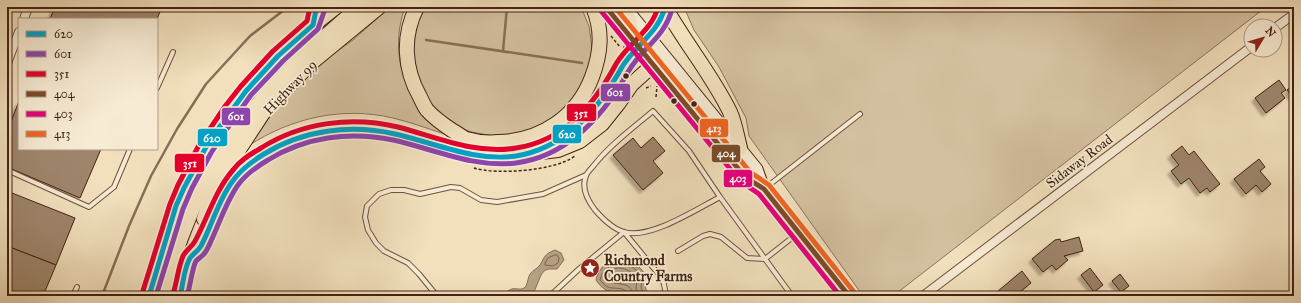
<svg xmlns="http://www.w3.org/2000/svg" width="1301" height="303" viewBox="0 0 1301 303" font-family="'IM FELL Great Primer',serif">
  <style>
    .green { fill: #d4c0a0; stroke: #8c725a }
    .water { fill: #b6a084; stroke: #886e57 }
    .lines { fill: none; stroke-linecap: round; stroke-linejoin: round }
    .shore { stroke: #7c624c; stroke-width: 1 }
    .stream { stroke: #886e57; stroke-width: 2.5 }
    .building { fill: #9e856c; stroke: #432314; filter: url(#shadow) }
    .lane-casing { stroke: #6f523e; stroke-width: 6 }
    .street-casing { stroke: #6f523e; stroke-width: 10 }
    .secondary-casing { stroke: #432314; stroke-width: 13 }
    .highway-casing { stroke: #432314; stroke-width: 16 }
    .path { stroke: #432314; stroke-width: 1.5; stroke-dasharray: 3 2; stroke-linecap: butt }
    .lane { stroke: #f7ebd4; stroke-width: 4 }
    .street { stroke: #f7ebd4; stroke-width: 8 }
    .secondary { stroke: #f7ebd4; stroke-width: 11 }
    .highway { stroke: #f2e0bd; stroke-width: 14 }
    .bus-1-casing { stroke: #f7ebd4; stroke-width: 8 }
    .bus-2-casing { stroke: #f7ebd4; stroke-width: 8 }
    .bus-3-casing { stroke: #f7ebd4; stroke-width: 8 }
    .bus-4-casing { stroke: #f7ebd4; stroke-width: 8 }
    .bus-5-casing { stroke: #f7ebd4; stroke-width: 8 }
    .bus-6-casing { stroke: #f7ebd4; stroke-width: 8 }
    .bus-1 { stroke: #03a2c5; stroke-width: 5 }
    .bus-2 { stroke: #8e44ad; stroke-width: 5 }
    .bus-3 { stroke: #e4002b; stroke-width: 5 }
    .bus-4 { stroke: #7a4b2a; stroke-width: 5 }
    .bus-5 { stroke: #e5007d; stroke-width: 5 }
    .bus-6 { stroke: #f26522; stroke-width: 5 }
    .bus-dot { fill: #432314; stroke: #f7ebd4; stroke-width: 1.5 }
    .labels { text-anchor: middle; stroke-width: 3.5; stroke-linejoin: round; paint-order: stroke }
    .street-label { font-size: 14px; fill: #432314; stroke: #f7ebd4 }
    .poi-label { font-size: 14px; font-weight: bold; fill: #432314; stroke: #f7ebd4; text-anchor: start }
    .line-badge { stroke: #f7ebd4; stroke-width: 1.5 }
    .badge-label { font-size: 11px; text-anchor: middle; font-weight: bold; fill: #fff }
  </style>
  <defs>
    <filter id="shadow"><feDropShadow dx="-3.5" dy="3.5" stdDeviation="1" flood-color="#0004"/></filter>
  </defs>
  <rect width="100%" height="100%" fill="#f2e0bd"/>
  <filter id="stains"><feTurbulence type="fractalNoise" baseFrequency=".005" numOctaves="4"/><feColorMatrix values="0 0 0 0 .2 0 0 0 0 .09 0 0 0 0 .02 0 0 0 .5 -.17"/></filter>
  <radialGradient id="worn" r=".72"><stop offset=".6" stop-color="#630" stop-opacity="0"/><stop offset="1" stop-color="#630" stop-opacity=".3"/></radialGradient>
  <!-- green -->
  <g class="green">
    <path d="M390 7H405C396 33 396 60 407 85 409 91 412 97 415 102 427 115 442 126 454 137 434 131 414 123 393 118 342 106 291 118 248 146L282 100 322 59 337 51 353 40Z"/>
    <path d="M420 7H581L589 26 592 48 590 70 568 109 527 133 494 136 472 132 461 129 436 110 424 94 411 55 418 12Z"/>
    <path d="M684 7H1266L893 296H863L749 136 746 118 719 67 694 30Z"/>
  </g>
  <!-- water -->
  <g class="water">
    <path d="M555 250 561 253 564 260 557 269H548L544 271 541 275 534 292 525 296H505C511 282 521 294 526 286 528 282 528 277 530 274 533 270 537 269 540 265 545 257 544 254 555 250Z"/>
    <path d="M618 258C630 259 640 265 646 276 646 285 643 291 652 296H625C615 287 608 298 596 280 598 269 607 260 618 258Z"/>
  </g>
  <g class="lines">
    <!-- shore -->
    <g class="shore">
      <path d="M555 255H557L559 258 558 263 553 266 545 265V263L548 258Z"/>
      <path d="M628 296C626 285 615 290 608 287 605 286 602 282 600 280L602 274 613 263C625 261 636 267 642 277L641 288 645 296"/>
      <path d="M633 296C632 278 614 288 606 279 610 262 629 267 637 278L636 289 639 296"/>
    </g>
    <!-- stream -->
    <g class="stream">
      <path d="M426 40 582 63"/>
      <path d="M503 51 507 7"/>
      <path d="M102 296 129 226 151 176 177 129 206 84 250 36 288 7"/>
    </g>
  </g>
  <!-- building -->
  <g class="building">
    <path d="M55 7H162L157 19H50Z"/>
    <path d="M1279 80 1286 90 1281 93 1285 98 1266 113 1255 98Z"/>
    <path d="M1294 85V99L1287 90Z"/>
    <path d="M19 101V149H101L80 198 7 167V132Z"/>
    <path d="M653 137 665 151 653 161 663 173 643 190 613 155 633 138 641 148Z"/>
    <path d="M1182 146 1189 155 1194 151 1220 184 1210 192 1207 188 1200 193 1189 178 1181 184 1171 171 1179 165 1171 155Z"/>
    <path d="M1259 159 1265 167 1260 171 1271 184 1262 192 1256 185 1246 194 1234 179Z"/>
    <path d="M7 191 75 218 56 265 7 246Z"/>
    <path d="M1079 237 1083 251 1064 256 1068 260 1056 270 1052 265 1043 272 1032 259 1055 240 1060 239 1061 242Z"/>
    <path d="M7 246 56 265 43 296H7Z"/>
    <path d="M1090 268 1103 285 1094 292 1081 275Z"/>
    <path d="M1022 271 1031 283 1015 296H1001L997 292Z"/>
    <path d="M1120 274 1129 286 1121 292 1112 281Z"/>
  </g>
  <g class="lines">
    <defs>
      <g id="lane">
        <path d="M7 9 8 7"/>
        <path d="M157 88 173 52"/>
        <path d="M7 170 89 207 114 187 130 149"/>
        <path d="M764 189 860 114"/>
        <path d="M720 197C697 209 649 240 624 232 613 229 602 218 595 210 588 201 581 188 586 176 587 172 592 168 595 164 611 144 633 128 653 111L689 151 720 197 792 296"/>
        <path d="M678 251 703 236 710 234 721 237 747 258 765 259 798 233"/>
        <path d="M73 296 77 287"/>
        <path d="M437 296 419 274 408 263 384 251 376 243 368 230 365 217 367 206 379 194 391 190H404L420 194 451 187 460 188 481 200 497 202 543 194 586 175"/>
        <path d="M550 296 579 269 624 232 661 277 664 284 666 296"/>
      </g>
      <g id="street">
        <path d="M24 19 28 7"/>
        <path d="M1275 28 1294 14"/>
        <path d="M7 63 19 32"/>
        <path d="M923 296 1251 47"/>
      </g>
      <g id="secondary">
        <path d="M606 7 745 177 764 189"/>
        <path d="M626 8 757 169 764 189 849 296"/>
      </g>
      <g id="highway">
        <path d="M417 7C402 36 404 69 420 97 422 101 424 106 427 110 434 118 444 125 453 131 457 133 462 137 466 139 476 142 489 143 499 142 541 141 577 117 592 77 601 53 603 31 593 7"/>
        <path d="M665 7C685 43 712 75 730 112 735 123 737 136 740 148"/>
        <path d="M313 25 316 10 319 7"/>
        <path d="M629 58 657 28 665 8"/>
        <path d="M546 146C578 132 600 105 617 76 623 66 630 57 632 46 634 33 629 18 623 7"/>
        <path d="M204 219 215 186 265 110 311 63 379 7"/>
        <path d="M190 259 201 248 215 213 226 191 238 174 251 163 281 144 303 136 325 131 345 129 365 130 394 134 476 156 499 157 558 150 580 141 602 124 618 104 632 84 653 65"/>
        <path d="M149 296 167 236 181 194 206 146 233 107 263 71 298 37 336 7"/>
        <path d="M161 296C173 260 185 223 202 189 237 115 297 59 359 7"/>
        <path d="M180 296 193 250"/>
      </g>
    </defs>
    <!-- lane casing -->
    <use href="#lane" class="lane-casing"/>
    <!-- street casing -->
    <use href="#street" class="street-casing"/>
    <!-- secondary casing -->
    <use href="#secondary" class="secondary-casing"/>
    <!-- highway casing -->
    <use href="#highway" class="highway-casing"/>
    <!-- path -->
    <g class="path">
      <path d="M611 36 620 47"/>
      <path d="M646 88 651 86"/>
      <path d="M656 97 657 86"/>
      <path d="M474 168C497 175 555 171 575 156"/>
    </g>
    <!-- lane -->
    <use href="#lane" class="lane"/>
    <!-- street -->
    <use href="#street" class="street"/>
    <!-- secondary -->
    <use href="#secondary" class="secondary"/>
    <!-- highway -->
    <use href="#highway" class="highway"/>
    <defs>
      <g id="bus-1">
        <path d="M149 296 176 206 184 188 205 149 218 129 246 91 278 56 313 25 316 10 319 7"/>
        <path d="M180 296C183 285 184 268 190 258 193 254 198 251 201 246 212 225 218 201 232 182 240 170 251 162 264 154 303 130 350 124 395 134 435 143 475 162 516 156 566 148 599 109 622 67 636 44 658 34 665 7"/>
      </g>
      <g id="bus-2">
        <path d="M156 296 183 209 192 188 211 153 224 133 251 95 283 61 318 29 324 12"/>
        <path d="M187 296C190 288 192 268 196 261 198 259 201 257 203 255 207 251 209 246 211 241 220 222 226 202 238 185 246 174 256 167 268 160 305 137 349 131 393 140 434 149 473 168 516 163 568 156 604 115 628 72 642 47 664 39 672 9"/>
      </g>
      <g id="bus-3">
        <path d="M142 294 170 204 178 185 199 145 226 105 241 86 273 51 307 21 310 7"/>
        <path d="M173 294C177 282 178 268 183 256 186 250 192 247 195 241 208 217 215 191 233 170 240 160 251 154 261 148 302 122 352 116 398 127 436 137 476 155 516 148 564 141 594 105 616 64 628 43 652 31 658 7"/>
      </g>
      <path id="bus-4" d="M606 7 745 177 764 189 849 296"/>
      <path id="bus-5" d="M601 11 740 181 759 194 840 296"/>
      <path id="bus-6" d="M615 7 750 172 769 185 854 292"/>
    </defs>
    <!-- bus-1 casing -->
    <use href="#bus-1" class="bus-1-casing"/>
    <!-- bus-2 casing -->
    <use href="#bus-2" class="bus-2-casing"/>
    <!-- bus-3 casing -->
    <use href="#bus-3" class="bus-3-casing"/>
    <!-- bus-4 casing -->
    <use href="#bus-4" class="bus-4-casing"/>
    <!-- bus-5 casing -->
    <use href="#bus-5" class="bus-5-casing"/>
    <!-- bus-6 casing -->
    <use href="#bus-6" class="bus-6-casing"/>
    <!-- bus-1 -->
    <use href="#bus-1" class="bus-1"/>
    <!-- bus-2 -->
    <use href="#bus-2" class="bus-2"/>
    <!-- bus-3 -->
    <use href="#bus-3" class="bus-3"/>
    <!-- bus-4 -->
    <use href="#bus-4" class="bus-4"/>
    <!-- bus-5 -->
    <use href="#bus-5" class="bus-5"/>
    <!-- bus-6 -->
    <use href="#bus-6" class="bus-6"/>
  </g>
  <!-- icons -->
  <defs>
    <symbol id="sight-disc" viewBox="-11 -11 22 22"><circle r="9.5" fill="#8f2418" stroke="#f7ebd4"/><path d="M0-6L1.8-2.2L6-1.7L2.9 1.2L3.7 5.4L0 3.3L-3.7 5.4L-2.9 1.2L-6-1.7L-1.8-2.2Z" fill="#fff"/></symbol>
  </defs>
  <g fill-rule="evenodd">
    <use href="#sight-disc" x="579" y="257" width="22" height="22"/>
  </g>
  <!-- markers -->
  <g class="bus-dot">
    <circle cx="626" cy="76" r="3.5"/>
    <circle cx="674" cy="101" r="3.5"/>
    <circle cx="694" cy="104" r="3.5"/>
  </g>
  <g class="labels">
    <!-- street labels -->
    <g class="street-label">
      <text transform="translate(290 87) rotate(-46)" y="5">Highway 99</text>
      <text transform="translate(1079 161) rotate(-37)" y="5">Sidaway Road</text>
    </g>
    <!-- poi labels -->
    <g class="poi-label">
      <text x="604" y="265">Richmond<tspan x="604" dy="16">Country Farms</tspan></text>
    </g>
  </g>
  <g class="line-badge">
    <rect x="600" y="83" width="31" height="19" rx="4" fill="#8e44ad"/>
    <rect x="566" y="103" width="31" height="19" rx="4" fill="#e4002b"/>
    <rect x="221" y="107" width="30" height="19" rx="4" fill="#8e44ad"/>
    <rect x="699" y="118" width="30" height="20" rx="4" fill="#f26522"/>
    <rect x="552" y="124" width="30" height="20" rx="4" fill="#03a2c5"/>
    <rect x="197" y="128" width="31" height="19" rx="4" fill="#03a2c5"/>
    <rect x="711" y="144" width="30" height="19" rx="4" fill="#7a4b2a"/>
    <rect x="174" y="153" width="31" height="20" rx="4" fill="#e4002b"/>
    <rect x="723" y="169" width="30" height="19" rx="4" fill="#e5007d"/>
  </g>
  <g class="badge-label">
    <text x="615" y="96">601</text>
    <text x="581" y="117">351</text>
    <text x="236" y="120">601</text>
    <text x="714" y="132">413</text>
    <text x="567" y="138">620</text>
    <text x="212" y="142">620</text>
    <text x="726" y="157">404</text>
    <text x="190" y="167">351</text>
    <text x="738" y="182">403</text>
  </g>
  <!-- margin -->
  <rect width="1301" height="303" fill="none" stroke="#f2e0bd" stroke-width="24"/>
  <rect x="8" y="8" width="1285" height="287" fill="none" stroke="#432314" stroke-width="2"/>
  <rect x="12" y="12" width="1277" height="279" fill="none" stroke="#432314"/>
  <!-- legend -->
  <rect x="18" y="18" width="140" height="132" fill="#f7ebd4" stroke="#af9b87"/>
  <rect x="26" y="31" width="20" height="6" fill="#03a2c5" stroke="#af9b87"/>
  <text x="54" y="38" font-size="12" fill="#432314">620</text>
  <rect x="26" y="51" width="20" height="6" fill="#8e44ad" stroke="#af9b87"/>
  <text x="54" y="58" font-size="12" fill="#432314">601</text>
  <rect x="26" y="71" width="20" height="6" fill="#e4002b" stroke="#af9b87"/>
  <text x="54" y="78" font-size="12" fill="#432314">351</text>
  <rect x="26" y="91" width="20" height="6" fill="#7a4b2a" stroke="#af9b87"/>
  <text x="54" y="98" font-size="12" fill="#432314">404</text>
  <rect x="26" y="111" width="20" height="6" fill="#e5007d" stroke="#af9b87"/>
  <text x="54" y="118" font-size="12" fill="#432314">403</text>
  <rect x="26" y="131" width="20" height="6" fill="#f26522" stroke="#af9b87"/>
  <text x="54" y="138" font-size="12" fill="#432314">413</text>
  <!-- north arrow -->
  <g transform="translate(1263 38) rotate(52)"><circle r="19" fill="#f7ebd4" stroke="#af9b87"/>
  <path d="M0-3L7 15L0 10L-7 15Z" fill="#8f2418"/>
  <text y="-6" font-size="11" font-weight="bold" text-anchor="middle" fill="#432314">N</text>
  </g>
  <rect width="100%" height="100%" filter="url(#stains)"/>
  <rect width="100%" height="100%" fill="url(#worn)"/>
</svg>
